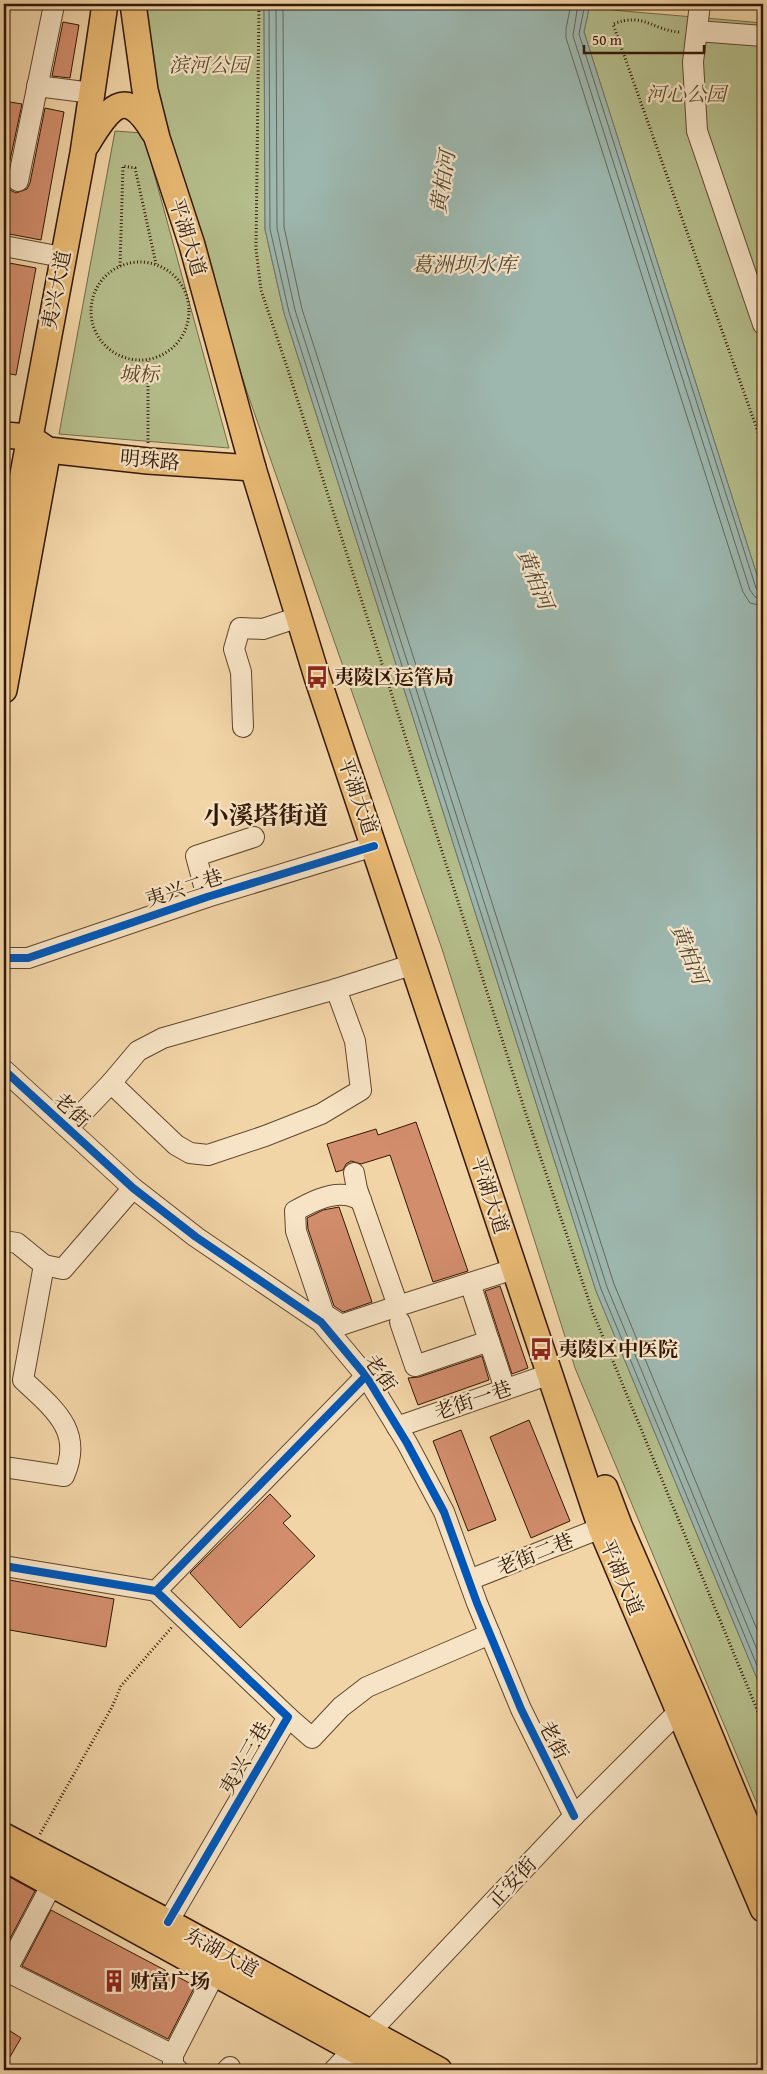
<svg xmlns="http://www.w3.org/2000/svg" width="767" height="2074" viewBox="0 0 767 2074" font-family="'Gentium Book Plus','Noto Serif SC',serif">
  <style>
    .green { fill: #b5be8c; stroke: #736a47 }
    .water { fill: #9db7af; stroke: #72776a }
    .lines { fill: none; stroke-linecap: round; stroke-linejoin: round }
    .shore { stroke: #676758; stroke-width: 1 }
    .building { fill: #d28d6d; stroke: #311702 }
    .minor-casing { stroke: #61462b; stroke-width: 22 }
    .major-casing { stroke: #311702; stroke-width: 28 }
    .path { stroke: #311702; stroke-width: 3; stroke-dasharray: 1 2.5; stroke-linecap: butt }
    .minor { stroke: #f7e4c6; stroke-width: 20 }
    .major { stroke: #e9ba74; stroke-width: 25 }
    .cycleway-casing { stroke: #f7e4c6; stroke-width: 11 }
    .cycleway { stroke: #0057b8; stroke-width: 8 }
    .labels { text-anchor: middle; stroke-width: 4.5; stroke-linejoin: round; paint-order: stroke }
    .park-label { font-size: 20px; font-style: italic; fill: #59492b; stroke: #f7e4c6 }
    .street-label { font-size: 20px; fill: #311702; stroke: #f7e4c6 }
    .poi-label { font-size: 20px; font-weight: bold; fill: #311702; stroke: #f7e4c6; text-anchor: start }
    .water-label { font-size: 21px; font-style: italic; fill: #514736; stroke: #f7e4c6 }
    .district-label { font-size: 25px; font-weight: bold; fill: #311702; stroke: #f7e4c6 }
  </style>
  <rect width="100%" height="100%" fill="#f2d5a7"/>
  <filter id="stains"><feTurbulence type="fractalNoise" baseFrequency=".004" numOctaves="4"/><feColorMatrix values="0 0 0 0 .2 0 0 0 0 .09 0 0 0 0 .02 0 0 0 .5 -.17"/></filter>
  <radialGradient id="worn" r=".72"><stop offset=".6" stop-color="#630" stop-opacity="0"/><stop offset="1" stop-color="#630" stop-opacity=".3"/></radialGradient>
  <!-- green -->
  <g class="green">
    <path d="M145 4H264L265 229 284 313 596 1291 763 1693V1818L575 1368 442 949 247 392 156 98Z"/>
    <path d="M589 8 763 23V594L584 32Z"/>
    <path d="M115 131 143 133 229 448 59 434Z"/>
  </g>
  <!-- water -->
  <path class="water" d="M264 4H590L584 32 763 594V1693L596 1291 284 313 265 229Z"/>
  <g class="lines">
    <!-- shore -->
    <g class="shore">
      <path d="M269 4 270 229 289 312 601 1289 763 1680"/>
      <path d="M276 4 277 228 295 310 607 1287 763 1664"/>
      <path d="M283 4 284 227 302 309 614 1284 763 1644"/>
      <path d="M571 4 566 29V38L743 592 750 603 763 606"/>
      <path d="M578 4 573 36 750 590 755 597 763 599"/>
      <path d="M585 4 579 34 756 588 759 592 763 593"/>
    </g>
  </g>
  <!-- building -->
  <g class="building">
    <path d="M63 22 79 25 70 78 52 76Z"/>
    <path d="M4 101 22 104 6 179 10 190 16 193 27 189 30 183 45 108 64 112 41 240 4 233Z"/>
    <path d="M4 262 36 268 16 375 4 373Z"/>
    <path d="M416 1122 468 1271 433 1282 390 1155 361 1164 351 1161 346 1164 343 1170 336 1172 327 1144 376 1129 378 1135Z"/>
    <path d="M339 1207 372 1302 343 1312 334 1306 308 1229 307 1218 323 1210Z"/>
    <path d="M500 1286 528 1368 512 1374 485 1291Z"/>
    <path d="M482 1356 489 1380 418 1405 408 1378 419 1377Z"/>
    <path d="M529 1420 570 1521 531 1538 490 1437Z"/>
    <path d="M461 1430 496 1520 468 1531 433 1441Z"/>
    <path d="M270 1494 291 1516 283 1523 315 1556 240 1628 190 1573Z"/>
    <path d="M4 1579 114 1599 106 1647 4 1629Z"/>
    <path d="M4 1874 35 1891 4 1950Z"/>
    <path d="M51 1910 195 1986 168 2039 22 1966Z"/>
    <path d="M4 2027 21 2038 4 2067Z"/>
  </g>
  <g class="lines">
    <defs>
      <g id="minor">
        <path d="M700 4 693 62 697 131 763 324"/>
        <path d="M697 31 763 36"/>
        <path d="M37 86 92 93"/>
        <path d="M18 181 54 5"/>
        <path d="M4 246 62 257"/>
        <path d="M243 727 241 672 234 649 240 628 263 629 299 617"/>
        <path d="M207 897 196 856 254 837"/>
        <path d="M4 958H28L207 897 374 846"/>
        <path d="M4 1070 133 1188 196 1237 321 1322 366 1376 407 1443 444 1512 477 1603 521 1709 574 1816"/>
        <path d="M111 1083 138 1051 163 1038 336 989"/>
        <path d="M68 1128 111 1083 176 1145 190 1153 208 1155 265 1136 321 1114 361 1090 355 1041 336 989 414 964"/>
        <path d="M354 1173 357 1189 398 1306 514 1269"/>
        <path d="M361 1200C356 1198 350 1195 345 1195 328 1193 309 1203 295 1211L296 1231 324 1314 341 1325 398 1306"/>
        <path d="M4 1241 17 1243 44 1265 23 1380C54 1409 84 1431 64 1476L4 1467"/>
        <path d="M44 1265 63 1269 133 1188"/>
        <path d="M400 1322 415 1366 489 1341 470 1283"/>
        <path d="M489 1341 505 1389"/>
        <path d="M397 1427 550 1374"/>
        <path d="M4 1566 156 1591 366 1376"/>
        <path d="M469 1580 601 1528"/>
        <path d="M156 1591 288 1717 168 1922"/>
        <path d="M288 1717 312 1738 341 1707 367 1687 490 1634"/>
        <path d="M4 1970 173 2055 215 1973"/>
        <path d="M6 1971 52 1884"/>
        <path d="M173 2055V2066L178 2070"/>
        <path d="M227 2070 230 2067"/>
        <path d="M334 2070 574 1816 689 1701"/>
      </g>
      <g id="major">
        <path d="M133 4 145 90 157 138 192 245 253 468 317 677 601 1528 763 1909"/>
        <path d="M87 144C108 109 125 84 153 131"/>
        <path d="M4 435 29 437 48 450 148 461 253 468"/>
        <path d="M4 576 83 153 105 4"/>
        <path d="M4 690 48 450"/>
        <path d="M605 1488 619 1525 694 1697 763 1864"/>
        <path d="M4 1836 168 1922 439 2070"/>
        <path d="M4 1858 391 2070"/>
      </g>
    </defs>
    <!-- minor casing -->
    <use href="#minor" class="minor-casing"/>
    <!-- major casing -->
    <use href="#major" class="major-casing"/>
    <!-- path -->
    <g class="path">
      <path d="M259 4 256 249 261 290 287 367 526 1114 593 1313 763 1724"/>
      <path d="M679 32C652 30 644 12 613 24L763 446"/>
      <circle cx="140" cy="311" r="49"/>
      <path d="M120 266 123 166 135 168 156 264"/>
      <path d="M148 443V359"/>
      <path d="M40 1834 112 1707 121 1686 172 1627"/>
    </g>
    <!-- minor -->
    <use href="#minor" class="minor"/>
    <!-- major -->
    <use href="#major" class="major"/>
    <defs>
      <g id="cycleway">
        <path d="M4 958H28L207 897 374 846"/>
        <path d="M4 1070 133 1188 196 1237 321 1322 366 1376 407 1443 444 1512 477 1603 521 1709 574 1816"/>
        <path d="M4 1566 156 1591 366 1376"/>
        <path d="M156 1591 288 1717 168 1922"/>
      </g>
    </defs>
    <!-- cycleway casing -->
    <use href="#cycleway" class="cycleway-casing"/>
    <!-- cycleway -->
    <use href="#cycleway" class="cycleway"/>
  </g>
  <!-- icons -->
  <defs>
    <symbol id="bus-bare" viewBox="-9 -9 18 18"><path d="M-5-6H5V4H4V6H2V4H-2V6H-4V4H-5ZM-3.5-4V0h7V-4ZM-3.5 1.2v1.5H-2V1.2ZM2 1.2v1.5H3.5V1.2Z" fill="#8f2418" stroke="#f7e4c6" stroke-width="2.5" paint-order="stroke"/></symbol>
    <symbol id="building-bare" viewBox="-9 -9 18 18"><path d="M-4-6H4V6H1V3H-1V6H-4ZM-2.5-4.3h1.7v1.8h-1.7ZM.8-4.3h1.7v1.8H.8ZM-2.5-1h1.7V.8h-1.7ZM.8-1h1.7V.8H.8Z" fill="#8f2418" stroke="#f7e4c6" stroke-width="2.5" paint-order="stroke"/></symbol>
  </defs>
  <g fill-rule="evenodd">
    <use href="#bus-bare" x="301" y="661" width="32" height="32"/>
    <use href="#bus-bare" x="525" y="1333" width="32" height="32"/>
    <use href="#building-bare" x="98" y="1965" width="32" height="32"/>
  </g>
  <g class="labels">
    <!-- park labels -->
    <g class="park-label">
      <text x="209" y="72">滨河公园</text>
      <text x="686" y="101">河心公园</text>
      <text x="139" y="381">城标</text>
    </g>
    <!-- street labels -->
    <g class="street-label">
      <text transform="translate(188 237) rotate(73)" y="7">平湖大道</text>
      <text transform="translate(56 290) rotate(-79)" y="7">夷兴大道</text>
      <text transform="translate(150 460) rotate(5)" y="7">明珠路</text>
      <text transform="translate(358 796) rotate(71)" y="7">平湖大道</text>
      <text transform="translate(184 888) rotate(-18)" y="7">夷兴二巷</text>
      <text transform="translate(72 1110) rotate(43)" y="7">老街</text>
      <text transform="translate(490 1195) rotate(72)" y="7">平湖大道</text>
      <text transform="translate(381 1373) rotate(55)" y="7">老街</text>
      <text transform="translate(473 1400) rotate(-19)" y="7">老街一巷</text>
      <text transform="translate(535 1554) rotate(-22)" y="7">老街二巷</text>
      <text transform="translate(622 1577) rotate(67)" y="7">平湖大道</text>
      <text transform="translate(554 1740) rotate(63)" y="7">老街</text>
      <text transform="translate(245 1758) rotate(-60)" y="7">夷兴三巷</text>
      <text transform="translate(512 1882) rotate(-47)" y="7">正安街</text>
      <text transform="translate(222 1952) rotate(29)" y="7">东湖大道</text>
    </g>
    <!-- poi labels -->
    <g class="poi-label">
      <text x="334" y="684">夷陵区运管局</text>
      <text x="558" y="1356">夷陵区中医院</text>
      <text x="130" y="1988">财富广场</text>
    </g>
    <!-- water labels -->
    <g class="water-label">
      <text transform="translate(443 182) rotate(-81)" y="7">黄柏河</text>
      <text x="464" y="272">葛洲坝水库</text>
      <text transform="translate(535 579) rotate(68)" y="7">黄柏河</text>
      <text transform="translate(689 954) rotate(68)" y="7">黄柏河</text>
    </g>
    <!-- district labels -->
    <g class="district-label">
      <text x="266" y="824">小溪塔街道</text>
    </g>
  </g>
  <!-- margin -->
  <rect width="767" height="2074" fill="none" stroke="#f2d5a7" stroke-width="20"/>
  <rect x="5" y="5" width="757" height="2064" fill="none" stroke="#311702" stroke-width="2.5"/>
  <rect x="10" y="10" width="747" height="2054" fill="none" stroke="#311702"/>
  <!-- scale -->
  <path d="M584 45v8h120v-8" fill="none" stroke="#311702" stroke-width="2.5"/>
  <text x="592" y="45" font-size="15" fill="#311702" stroke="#f7e4c6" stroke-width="4" paint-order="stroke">50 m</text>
  <rect width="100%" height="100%" filter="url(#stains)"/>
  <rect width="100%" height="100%" fill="url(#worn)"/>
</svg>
